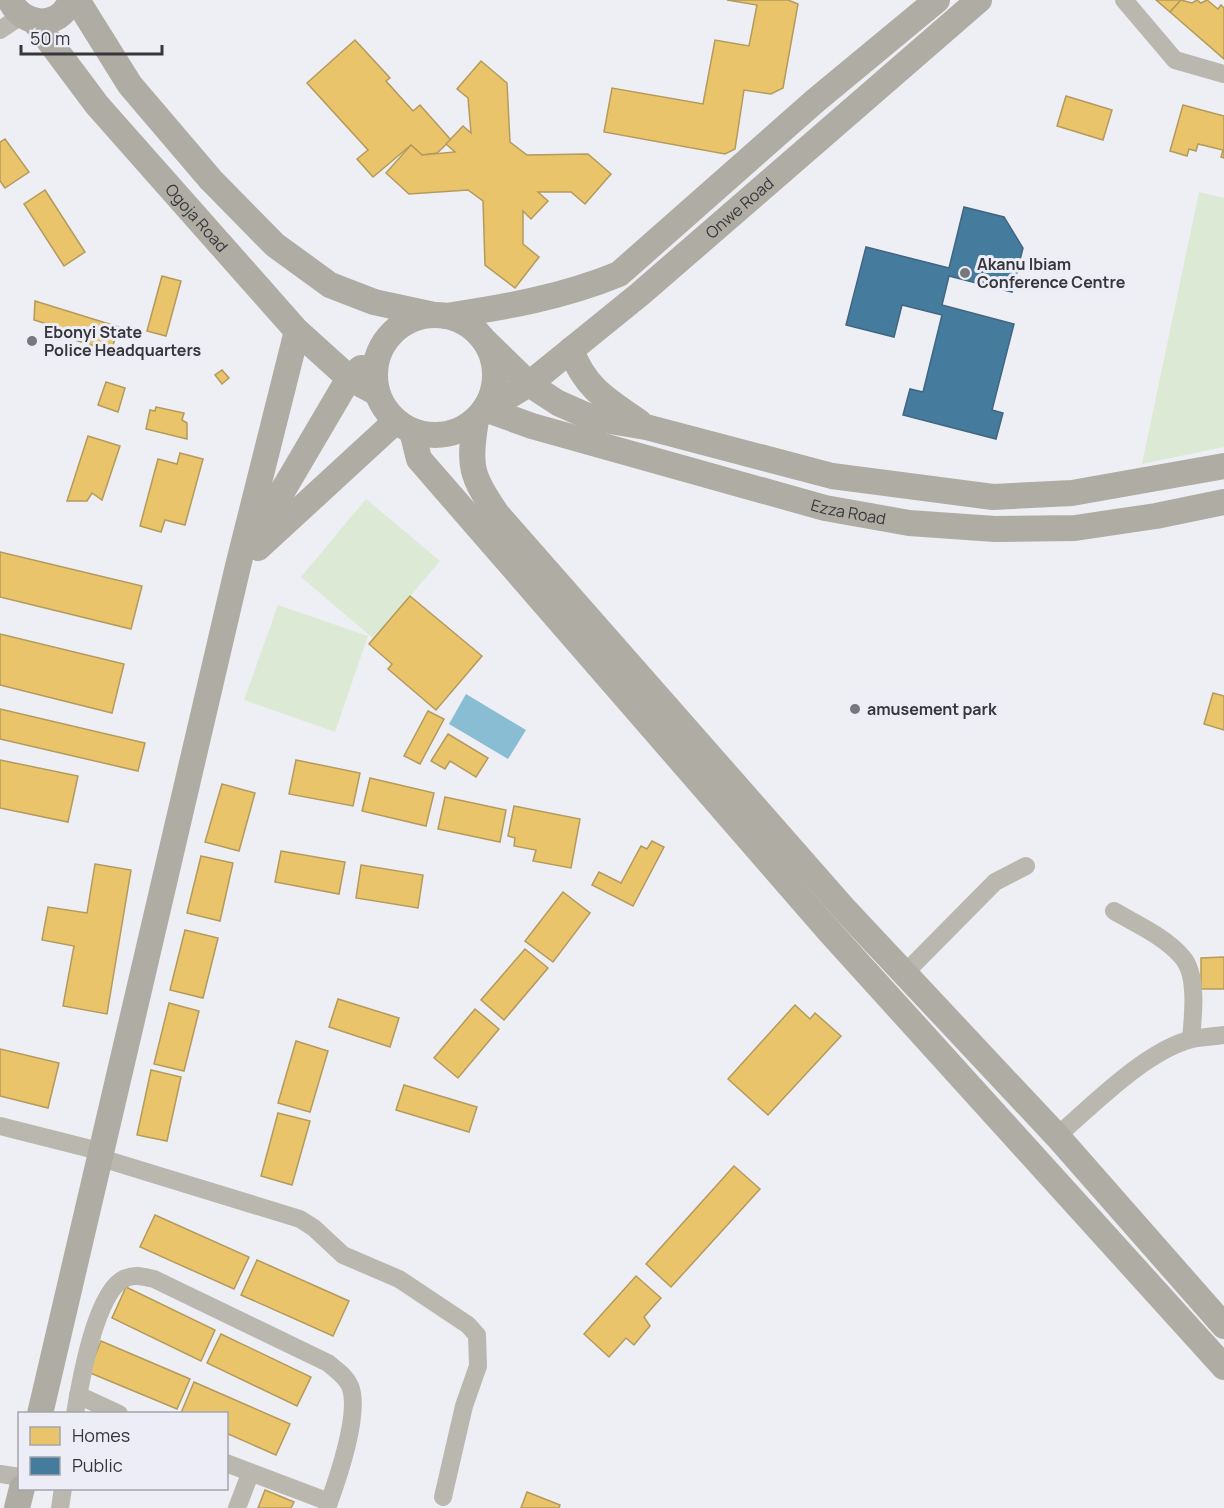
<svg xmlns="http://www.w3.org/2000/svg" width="1224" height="1508" viewBox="0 0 1224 1508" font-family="Manrope,sans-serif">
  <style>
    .green { fill: #dcead5 }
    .water { fill: #88bdd4 }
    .homes { fill: #e9c46a; stroke: #b49a5c; stroke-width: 1.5 }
    .public { fill: #457b9d; stroke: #416780; stroke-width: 1.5 }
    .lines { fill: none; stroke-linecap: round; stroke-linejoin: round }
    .street { stroke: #bab7af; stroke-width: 18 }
    .secondary { stroke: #afaca3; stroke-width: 26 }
    .poi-dot { fill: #77777c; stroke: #ecedf6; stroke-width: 2 }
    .labels { text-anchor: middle; stroke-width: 6; stroke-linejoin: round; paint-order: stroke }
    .street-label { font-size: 16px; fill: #37373b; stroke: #ecedf6 }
    .poi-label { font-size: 16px; font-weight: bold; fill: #37373b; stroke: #ecedf6; text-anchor: start }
  </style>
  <rect width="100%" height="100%" fill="#eeeff4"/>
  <!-- green -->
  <g class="green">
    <path d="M1199 192 1224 198V447L1142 464Z"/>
    <path d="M366 499 440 561 374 639 301 577Z"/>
    <path d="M278 605 368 636 335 732 244 700Z"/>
  </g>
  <!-- water -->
  <path class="water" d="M466 694 526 730 508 759 449 724Z"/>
  <!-- homes -->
  <g class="homes">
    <path d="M727 0H788L798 4 783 88 771 94 744 90 735 149 725 154 604 132 612 88 703 104 715 40 749 46 757 5Z"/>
    <path d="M1156 0H1181L1170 12Z"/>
    <path d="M1181 0 1192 3 1197 0 1201 3 1207 0 1218 9 1221 5 1224 8V59L1170 12Z"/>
    <path d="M355 40 390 78 386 81 413 111 420 105 451 140 437 153 422 155 411 145 373 177 357 159 368 150 307 83Z"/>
    <path d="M481 61 507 83 510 142 527 155 588 154 611 174 585 204 571 192H538L548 201 531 219 523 211V244L539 257 515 288 485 265 483 201 468 190 409 194 386 173 411 145 422 155 455 152 446 144 463 126 471 133 468 98 457 89Z"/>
    <path d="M1066 96 1112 110 1103 140 1057 126Z"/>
    <path d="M1183 105 1224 116V158L1221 157 1223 150 1198 144 1196 151 1189 149 1187 156 1170 151Z"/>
    <path d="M5 139 29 172 5 188 0 181V142Z"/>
    <path d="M45 190 85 252 64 266 24 204Z"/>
    <path d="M162 276 181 281 166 336 147 331Z"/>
    <path d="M35 301 119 327 111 351 45 331 47 324 34 320Z"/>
    <path d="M222 370 229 378 222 384 215 375Z"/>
    <path d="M106 382 125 388 118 412 98 405Z"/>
    <path d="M156 407 184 413 182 420 187 423V439L146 429 150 410 155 411Z"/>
    <path d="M88 436 120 446 102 500 92 493 87 501H67Z"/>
    <path d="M180 453 203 459 185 525 165 520 161 532 140 526 158 459 177 464Z"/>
    <path d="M0 552 142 586 131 629 0 597Z"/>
    <path d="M410 596 482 656 436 710 388 669 392 664 369 644Z"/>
    <path d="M0 634 124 664 112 713 0 685Z"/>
    <path d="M1213 693 1224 696V730L1204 724Z"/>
    <path d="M0 709 145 743 138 771 0 739Z"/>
    <path d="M428 711 444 719 420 764 404 756Z"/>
    <path d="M448 734 488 758 476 777 450 761 445 769 431 761Z"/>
    <path d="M0 760 78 776 68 822 0 808Z"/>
    <path d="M296 760 360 773 353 806 289 794Z"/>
    <path d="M370 778 434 793 426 826 362 811Z"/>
    <path d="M222 784 255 793 239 851 205 842Z"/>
    <path d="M445 797 506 810 500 842 438 829Z"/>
    <path d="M514 806 580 819 571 868 533 861 536 850 514 846 515 838 508 836Z"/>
    <path d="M652 841 664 847 633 906 592 885 599 872 621 883 641 846 647 849Z"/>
    <path d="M281 851 345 862 339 894 275 882Z"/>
    <path d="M201 856 233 863 220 921 187 913Z"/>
    <path d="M95 864 131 870 107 1014 63 1006 74 946 42 940 48 907 87 913Z"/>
    <path d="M361 865 423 875 418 908 356 898Z"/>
    <path d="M563 892 590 913 553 962 525 941Z"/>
    <path d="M185 930 218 938 203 998 170 990Z"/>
    <path d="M525 949 548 968 504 1020 481 1000Z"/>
    <path d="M1224 957V989H1201V958Z"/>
    <path d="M338 999 399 1018 390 1047 329 1027Z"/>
    <path d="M169 1003 199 1011 184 1071 154 1064Z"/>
    <path d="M795 1005 810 1019 815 1013 841 1036 768 1115 728 1079Z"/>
    <path d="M475 1009 499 1029 458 1078 434 1058Z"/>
    <path d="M296 1041 328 1051 310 1112 278 1103Z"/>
    <path d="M0 1049 59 1063 48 1108 0 1096Z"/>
    <path d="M151 1070 181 1077 167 1141 137 1135Z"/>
    <path d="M404 1085 477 1107 469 1132 396 1110Z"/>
    <path d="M278 1113 310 1121 292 1185 261 1176Z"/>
    <path d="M734 1166 760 1189 671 1287 646 1264Z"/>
    <path d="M155 1215 249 1257 234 1289 140 1247Z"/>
    <path d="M257 1260 349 1301 333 1336 241 1295Z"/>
    <path d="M636 1276 661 1298 644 1317 650 1326 634 1345 626 1338 609 1357 584 1334Z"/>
    <path d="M126 1287 215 1330 201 1361 112 1318Z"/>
    <path d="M221 1334 311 1377 297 1406 207 1363Z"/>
    <path d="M101 1341 190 1379 177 1409 88 1372Z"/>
    <path d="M194 1382 290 1424 276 1455 226 1433V1414L181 1413Z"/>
    <path d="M265 1490 294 1502 291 1508H258Z"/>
    <path d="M527 1492 560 1505 559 1508H521Z"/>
  </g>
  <!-- public -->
  <path class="public" d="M964 207 1004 217 1023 248 1012 292 949 276 942 305 1014 324 992 410 1003 413 996 439 903 415 910 389 923 392 942 315 902 305 894 337 846 325 866 247 949 268Z"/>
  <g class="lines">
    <!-- street -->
    <g class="street">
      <path d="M1124 0 1175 60 1224 74"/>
      <path d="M0 30 21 16"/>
      <path d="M1114 911C1136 924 1166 937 1183 958 1198 976 1193 1017 1191 1039"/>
      <path d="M904 974 995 882 1026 866"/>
      <path d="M0 1126 103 1152"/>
      <path d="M1057 1136C1093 1105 1145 1051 1192 1039 1202 1037 1214 1036 1224 1035"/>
      <path d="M101 1158 300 1219 314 1228 343 1255 399 1279 468 1325 477 1335 478 1366 464 1406 443 1497"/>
      <path d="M78 1395 119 1414"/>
      <path d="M75 1414C80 1384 96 1288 126 1278 136 1274 144 1277 154 1279L328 1363C336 1370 346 1376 350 1386 361 1413 337 1481 327 1508"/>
      <path d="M226 1463 329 1502"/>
      <path d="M0 1474 20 1477"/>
      <path d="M60 1508 63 1488"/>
      <path d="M237 1508 250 1474"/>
    </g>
    <!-- secondary -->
    <g class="secondary">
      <path d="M10 0C23 27 59 30 71 0"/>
      <path d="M77 0 130 85 211 180 275 245 330 285 374 302 434 315"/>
      <path id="s1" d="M35 22 97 105 297 331 349 378 377 393"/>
      <circle cx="435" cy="375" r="60"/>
      <path d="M446 316C506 307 563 297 619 274L815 101 937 0"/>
      <path d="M486 342 529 384 558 403 592 418 646 427 832 476 993 497 1072 493 1224 466"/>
      <path d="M571 350C585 388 607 400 639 422"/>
      <path id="s2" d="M491 399 511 395 529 384 640 294 979 0"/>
      <path id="s3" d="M485 409 532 426 825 508 909 523 995 529 1075 528 1156 516 1224 502"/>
      <path d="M476 420C468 467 471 475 497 514L846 911 1057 1136 1224 1326"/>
      <path d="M412 431 419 459 829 931 1224 1367"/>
      <path d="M252 543 349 378 361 368"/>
      <path d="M258 548 396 421"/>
      <path d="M40 1414 238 566 297 331"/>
      <path d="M17 1508 22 1488"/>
    </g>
  </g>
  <!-- markers -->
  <g class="poi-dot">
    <circle cx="965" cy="273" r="6"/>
    <circle cx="32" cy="341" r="6"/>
    <circle cx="855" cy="709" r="6"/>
  </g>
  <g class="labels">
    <!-- street labels -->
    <g class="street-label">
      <text dy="6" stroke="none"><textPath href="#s2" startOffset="316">Onwe Road</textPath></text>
      <text dy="6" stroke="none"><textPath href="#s1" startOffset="254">Ogoja Road</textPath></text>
      <text dy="6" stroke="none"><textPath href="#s3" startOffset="378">Ezza Road</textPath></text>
    </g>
    <!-- poi labels -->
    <g class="poi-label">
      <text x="977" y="270">Akanu Ibiam<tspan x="977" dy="18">Conference Centre</tspan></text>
      <text x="44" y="338">Ebonyi State<tspan x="44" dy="18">Police Headquarters</tspan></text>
      <text x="867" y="715">amusement park</text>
    </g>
  </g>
  <!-- legend -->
  <rect x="18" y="1412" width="210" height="78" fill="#ecedf6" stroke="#a4a4ab" stroke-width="1.5"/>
  <rect x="30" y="1427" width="30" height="18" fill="#e9c46a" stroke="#a4a4ab" stroke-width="1.5"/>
  <text x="72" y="1442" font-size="18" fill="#37373b">Homes</text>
  <rect x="30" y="1457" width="30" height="18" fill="#457b9d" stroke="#a4a4ab" stroke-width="1.5"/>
  <text x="72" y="1472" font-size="18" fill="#37373b">Public</text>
  <!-- scale -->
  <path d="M21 45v9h141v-9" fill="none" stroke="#37373b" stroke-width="3"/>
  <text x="30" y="45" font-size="18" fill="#37373b" stroke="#ecedf6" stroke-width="4.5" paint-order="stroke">50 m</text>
</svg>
